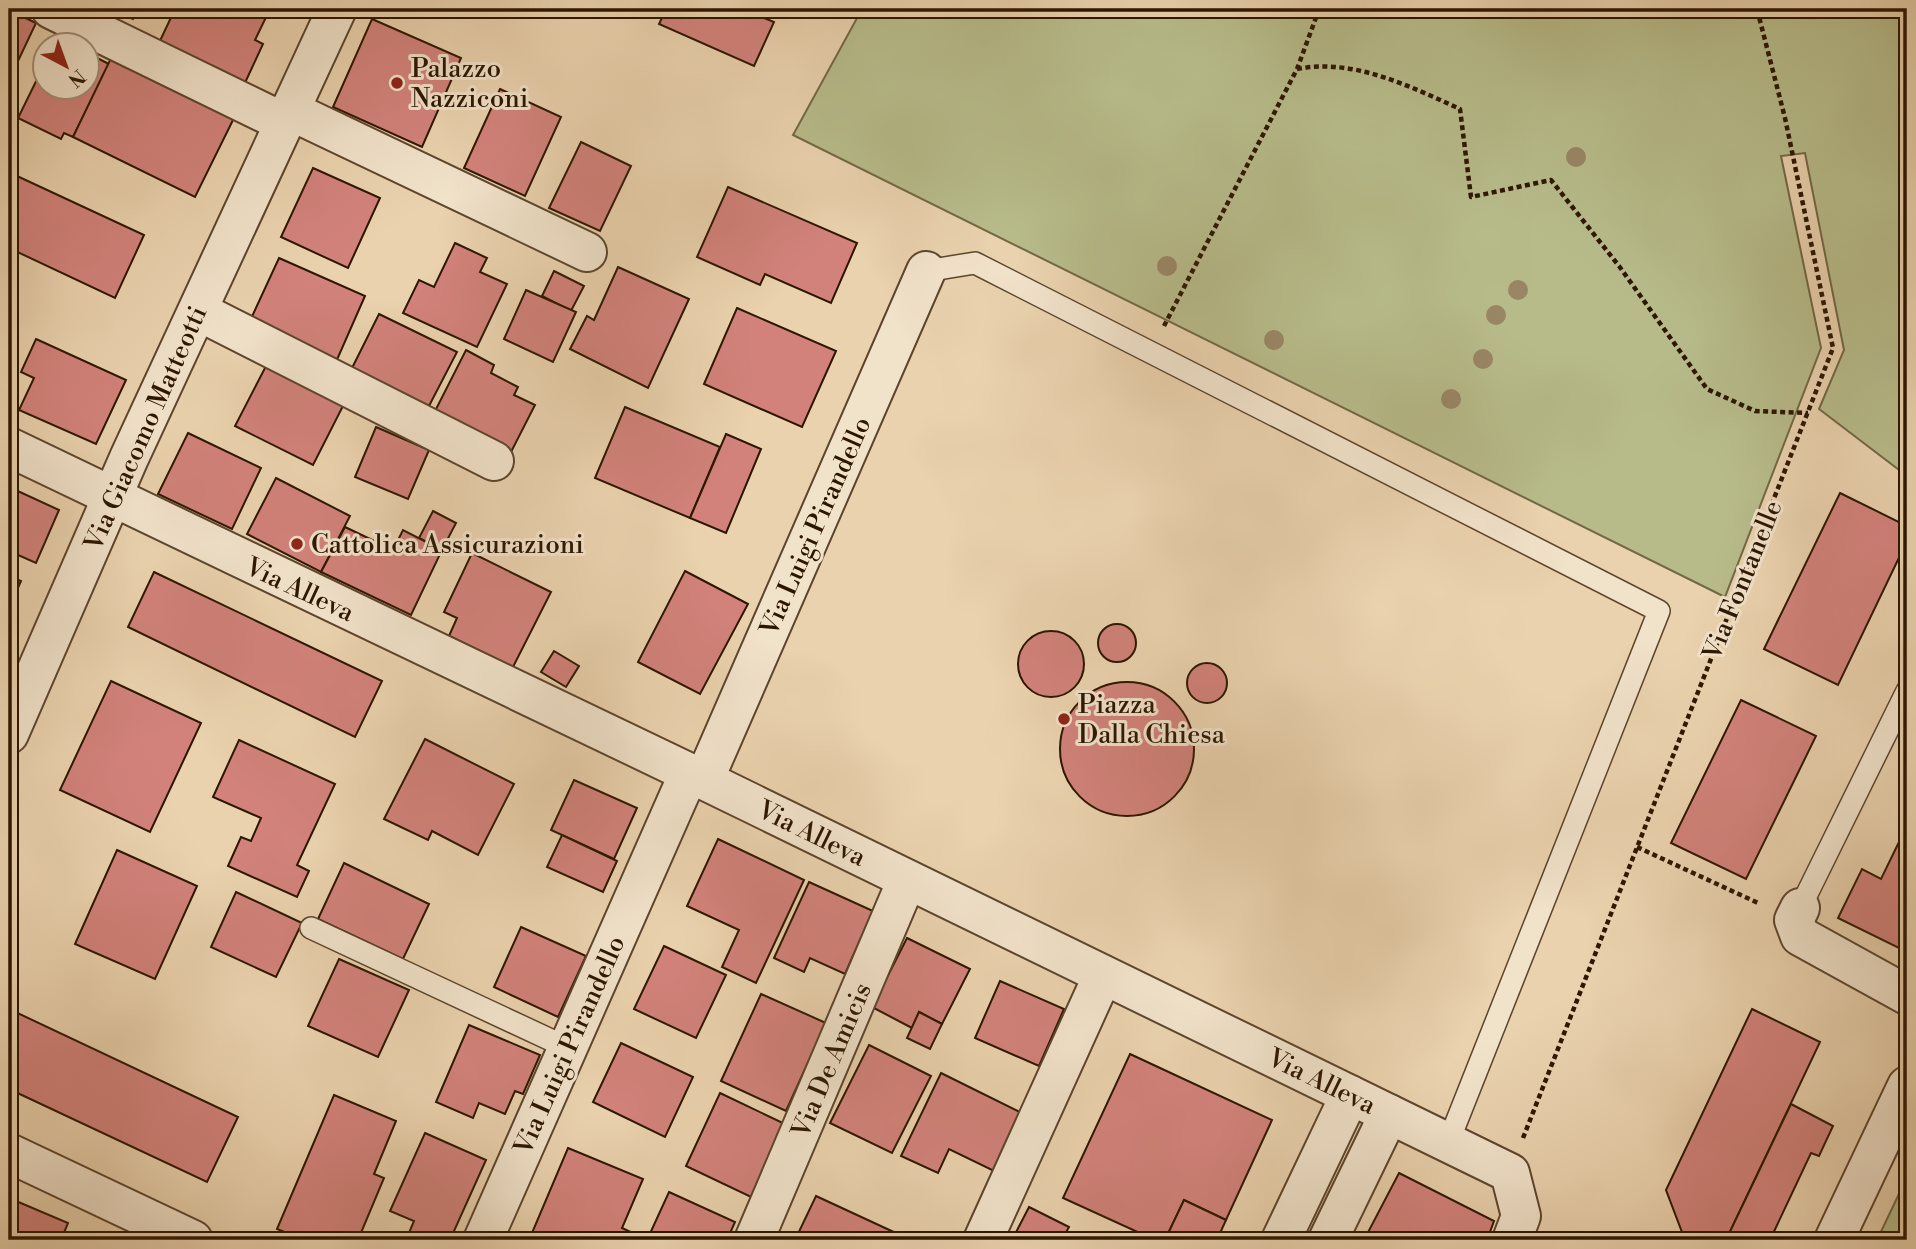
<svg xmlns="http://www.w3.org/2000/svg" width="1916" height="1249" viewBox="0 0 1916 1249" font-family="'Libre Bodoni',serif">
  <style>
    .green { fill: #b7bb8a; stroke: #726845; stroke-width: 2 }
    .building { fill: #d2827b; stroke: #2d1600; stroke-width: 2 }
    .lines { fill: none; stroke-linecap: round; stroke-linejoin: round }
    .lane-casing { stroke: #5c452c; stroke-width: 24 }
    .street-casing { stroke: #5c452c; stroke-width: 42 }
    .path { stroke: #2d1600; stroke-width: 4.5; stroke-dasharray: 5 3.5; stroke-linecap: butt }
    .lane { stroke: #f1e2ca; stroke-width: 21 }
    .street { stroke: #f1e2ca; stroke-width: 38 }
    .tree { fill: #998665 }
    .poi-dot { fill: #8f2418; stroke: #f1e2ca; stroke-width: 2.5 }
    .labels { text-anchor: middle; stroke-width: 6; stroke-linejoin: round; paint-order: stroke }
    .poi-label { font-size: 26px; fill: #2d1600; stroke: #f1e2ca; text-anchor: start }
    .street-label { font-size: 26px; fill: #2d1600; stroke: #f1e2ca }
  </style>
  <rect width="100%" height="100%" fill="#ead2ae"/>
  <filter id="stains"><feTurbulence type="fractalNoise" baseFrequency=".00286" numOctaves="4"/><feColorMatrix values="0 0 0 0 .2 0 0 0 0 .09 0 0 0 0 .02 0 0 0 .5 -.17"/></filter>
  <radialGradient id="worn" r=".72"><stop offset=".6" stop-color="#630" stop-opacity="0"/><stop offset="1" stop-color="#630" stop-opacity=".3"/></radialGradient>
  <!-- green -->
  <g class="green">
    <path d="M862 9H1907V476L1819 409 1844 350 1805 153 1781 156 1821 348 1725 597 793 135Z"/>
    <path d="M1907 1177V1240H1877Z"/>
  </g>
  <!-- building -->
  <g class="building">
    <path d="M110 9H138L133 19Z"/>
    <path d="M175 9H270L255 40 263 44 244 85 158 45Z"/>
    <path d="M666 9H760L757 15 774 22 754 66 659 24Z"/>
    <path d="M9 10 36 23 9 80Z"/>
    <path d="M372 19 461 58 422 147 333 107Z"/>
    <path d="M93 56 109 64 73 137 64 133 61 139 18 118 46 61V88H88V67Z"/>
    <path d="M112 56 235 116 195 197 73 137Z"/>
    <path d="M500 89 561 117 525 196 464 168Z"/>
    <path d="M581 142 631 166 600 231 549 208Z"/>
    <path d="M313 168 380 198 348 268 281 237Z"/>
    <path d="M17 176 144 235 115 298 9 248V194Z"/>
    <path d="M728 187 857 243 831 303 765 274 760 285 697 257Z"/>
    <path d="M455 243 487 258 480 272 507 284 477 347 403 313 419 280 434 287Z"/>
    <path d="M279 258 365 296 336 362 249 323Z"/>
    <path d="M618 267 689 299 648 388 570 349 587 316 594 320Z"/>
    <path d="M554 271 584 286 571 311 542 296Z"/>
    <path d="M526 290 576 312 553 362 504 339Z"/>
    <path d="M737 308 836 351 802 427 704 384Z"/>
    <path d="M9 311 15 314 9 327Z"/>
    <path d="M379 314 457 352 429 406 352 368Z"/>
    <path d="M36 339 126 380 96 444 19 410 34 378 21 372Z"/>
    <path d="M466 350 494 365 491 373 518 387 514 395 535 405 510 454 433 415Z"/>
    <path d="M266 366 343 406 313 465 235 426Z"/>
    <path d="M625 407 720 447 690 518 595 478Z"/>
    <path d="M376 427 429 450 408 499 355 477Z"/>
    <path d="M188 433 261 468 232 529 158 494Z"/>
    <path d="M726 434 761 449 726 533 690 518Z"/>
    <path d="M276 478 350 516 321 572 247 534Z"/>
    <path d="M9 487 59 510 36 563 9 551Z"/>
    <path d="M1840 493 1907 526V541L1838 685 1764 649Z"/>
    <path d="M433 511 456 523 442 550 419 538Z"/>
    <path d="M345 527 393 550 403 530 442 550 411 615 321 572Z"/>
    <path d="M472 553 551 592 513 667 449 636 457 618 444 612Z"/>
    <path d="M685 571 748 604 700 694 638 662Z"/>
    <path d="M154 572 382 681 355 737 128 627Z"/>
    <path d="M9 576 21 581 9 608Z"/>
    <circle cx="1117" cy="643" r="19"/>
    <circle cx="1051" cy="664" r="33"/>
    <path d="M554 651 579 666 566 687 541 672Z"/>
    <circle cx="1207" cy="683" r="20"/>
    <path d="M111 681 201 723 150 832 60 790Z"/>
    <circle cx="1127" cy="749" r="67"/>
    <path d="M1741 700 1816 736 1746 879 1671 843Z"/>
    <path d="M425 739 514 784 478 855 432 831 428 840 384 819Z"/>
    <path d="M239 740 335 784 297 865 309 871 297 897 228 866 241 837 251 841 261 818 213 797Z"/>
    <path d="M574 780 637 808 614 859 551 830Z"/>
    <path d="M562 835 617 861 603 892 547 867Z"/>
    <path d="M718 839 804 880 756 983 722 967 739 930 687 906Z"/>
    <path d="M1900 840 1907 844V952L1838 918 1862 869 1881 879Z"/>
    <path d="M117 850 197 886 155 979 75 944Z"/>
    <path d="M344 863 429 904 403 959 318 919Z"/>
    <path d="M809 882 873 911 845 974 810 958 804 972 774 958Z"/>
    <path d="M236 892 302 923 276 977 211 947Z"/>
    <path d="M521 927 586 956 558 1017 494 987Z"/>
    <path d="M907 938 970 969 942 1024 919 1012 912 1028 872 1007Z"/>
    <path d="M664 946 726 975 696 1038 634 1009Z"/>
    <path d="M339 959 409 990 378 1057 308 1026Z"/>
    <path d="M1000 981 1064 1009 1039 1066 975 1038Z"/>
    <path d="M761 994 826 1023 786 1111 721 1081Z"/>
    <path d="M9 1009 238 1117 207 1182 9 1089Z"/>
    <path d="M1752 1009 1820 1042 1726 1240H1685L1666 1190Z"/>
    <path d="M919 1012 942 1024 930 1049 907 1038Z"/>
    <path d="M469 1025 540 1055 523 1094 515 1091 505 1114 479 1103 473 1118 436 1102Z"/>
    <path d="M621 1043 693 1077 665 1137 593 1102Z"/>
    <path d="M869 1045 931 1076 892 1153 830 1123Z"/>
    <path d="M1130 1054 1272 1120 1226 1220 1184 1200 1165 1240H1155L1063 1198Z"/>
    <path d="M941 1073 1022 1113 994 1171 949 1149 938 1173 901 1156Z"/>
    <path d="M720 1093 785 1124 751 1197 686 1166Z"/>
    <path d="M334 1095 396 1121 374 1174 384 1178 358 1240H304L277 1229Z"/>
    <path d="M1791 1104 1833 1126 1819 1156 1811 1153 1770 1240H1726Z"/>
    <path d="M425 1133 486 1160 450 1240H406L414 1221 390 1211Z"/>
    <path d="M568 1148 643 1179 622 1228 635 1234 633 1240H529Z"/>
    <path d="M1399 1173 1494 1221 1487 1240H1364Z"/>
    <path d="M669 1192 735 1222 727 1240H647Z"/>
    <path d="M816 1196 911 1240H795Z"/>
    <path d="M9 1198 68 1223 61 1240H9Z"/>
    <path d="M1184 1200 1226 1220 1217 1240H1165Z"/>
    <path d="M1029 1207 1069 1227 1062 1240H1012Z"/>
  </g>
  <g class="lines">
    <defs>
      <g id="lane">
        <path d="M926 271 975 263 1659 611 1448 1143"/>
        <path d="M1800 908 1907 691"/>
        <path d="M311 928 568 1048"/>
      </g>
      <g id="street">
        <path d="M51 9 283 122"/>
        <path d="M289 110 587 252"/>
        <path d="M198 311 494 461"/>
        <path d="M9 447 704 780 1510 1173 1521 1216 1512 1240"/>
        <path d="M9 734 129 458 337 9"/>
        <path d="M704 780 926 271"/>
        <path d="M1800 908 1794 920 1800 936 1907 995"/>
        <path d="M9 1153 193 1240"/>
        <path d="M483 1240 689 773"/>
        <path d="M754 1240 907 880"/>
        <path d="M983 1240 1103 975"/>
        <path d="M1281 1240 1350 1095"/>
        <path d="M1328 1240 1389 1114"/>
        <path d="M1834 1240 1907 1086"/>
      </g>
    </defs>
    <!-- lane casing -->
    <use href="#lane" class="lane-casing"/>
    <!-- street casing -->
    <use href="#street" class="street-casing"/>
    <!-- path -->
    <g class="path">
      <path d="M1297 69C1354 58 1409 86 1460 109L1471 197 1551 180 1619 266 1707 389 1755 411 1808 413"/>
      <path d="M1164 326 1297 69 1317 15 1316 9"/>
      <path d="M1637 847 1758 903"/>
      <path d="M1523 1138 1833 348 1785 118 1757 9"/>
    </g>
    <!-- lane -->
    <use href="#lane" class="lane"/>
    <!-- street -->
    <use href="#street" class="street"/>
  </g>
  <!-- trees -->
  <g class="tree">
    <circle cx="1576" cy="157" r="10"/>
    <circle cx="1167" cy="266" r="10"/>
    <circle cx="1518" cy="290" r="10"/>
    <circle cx="1496" cy="315" r="10"/>
    <circle cx="1274" cy="340" r="10"/>
    <circle cx="1483" cy="359" r="10"/>
    <circle cx="1451" cy="399" r="10"/>
  </g>
  <!-- markers -->
  <g class="poi-dot">
    <circle cx="397" cy="83" r="7"/>
    <circle cx="297" cy="544" r="7"/>
    <circle cx="1064" cy="719" r="7"/>
  </g>
  <g class="labels">
    <!-- poi labels -->
    <g class="poi-label">
      <text x="411" y="77">Palazzo<tspan x="411" dy="30">Nazziconi</tspan></text>
      <text x="311" y="553">Cattolica Assicurazioni</text>
      <text x="1078" y="713">Piazza<tspan x="1078" dy="30">Dalla Chiesa</tspan></text>
    </g>
    <!-- street labels -->
    <g class="street-label">
      <text transform="translate(145 428) rotate(-66)" y="9">Via Giacomo Matteotti</text>
      <text transform="translate(815 526) rotate(-66)" y="9">Via Luigi Pirandello</text>
      <text transform="translate(1742 580) rotate(-68)" y="9">Via Fontanelle</text>
      <text transform="translate(300 589) rotate(25)" y="9">Via Alleva</text>
      <text transform="translate(812 833) rotate(26)" y="9">Via Alleva</text>
      <text transform="translate(569 1045) rotate(-66)" y="9">Via Luigi Pirandello</text>
      <text transform="translate(831 1060) rotate(-67)" y="9">Via De Amicis</text>
      <text transform="translate(1322 1081) rotate(26)" y="9">Via Alleva</text>
    </g>
  </g>
  <!-- margin -->
  <rect width="1916" height="1249" fill="none" stroke="#ead2ae" stroke-width="35"/>
  <rect x="10" y="10" width="1895" height="1228" fill="none" stroke="#2d1600" stroke-width="3.5"/>
  <rect x="18" y="18" width="1881" height="1214" fill="none" stroke="#2d1600" stroke-width="2"/>
  <!-- north arrow -->
  <g transform="translate(66 66) rotate(139)"><circle r="33" fill="#f1e2ca" stroke="#a39079" stroke-width="2"/>
  <path d="M0-5L12 26L0 18L-12 26Z" fill="#8f2418"/>
  <text y="-10" font-size="19" font-weight="bold" text-anchor="middle" fill="#2d1600">N</text>
  </g>
  <rect width="100%" height="100%" filter="url(#stains)"/>
  <rect width="100%" height="100%" fill="url(#worn)"/>
</svg>
